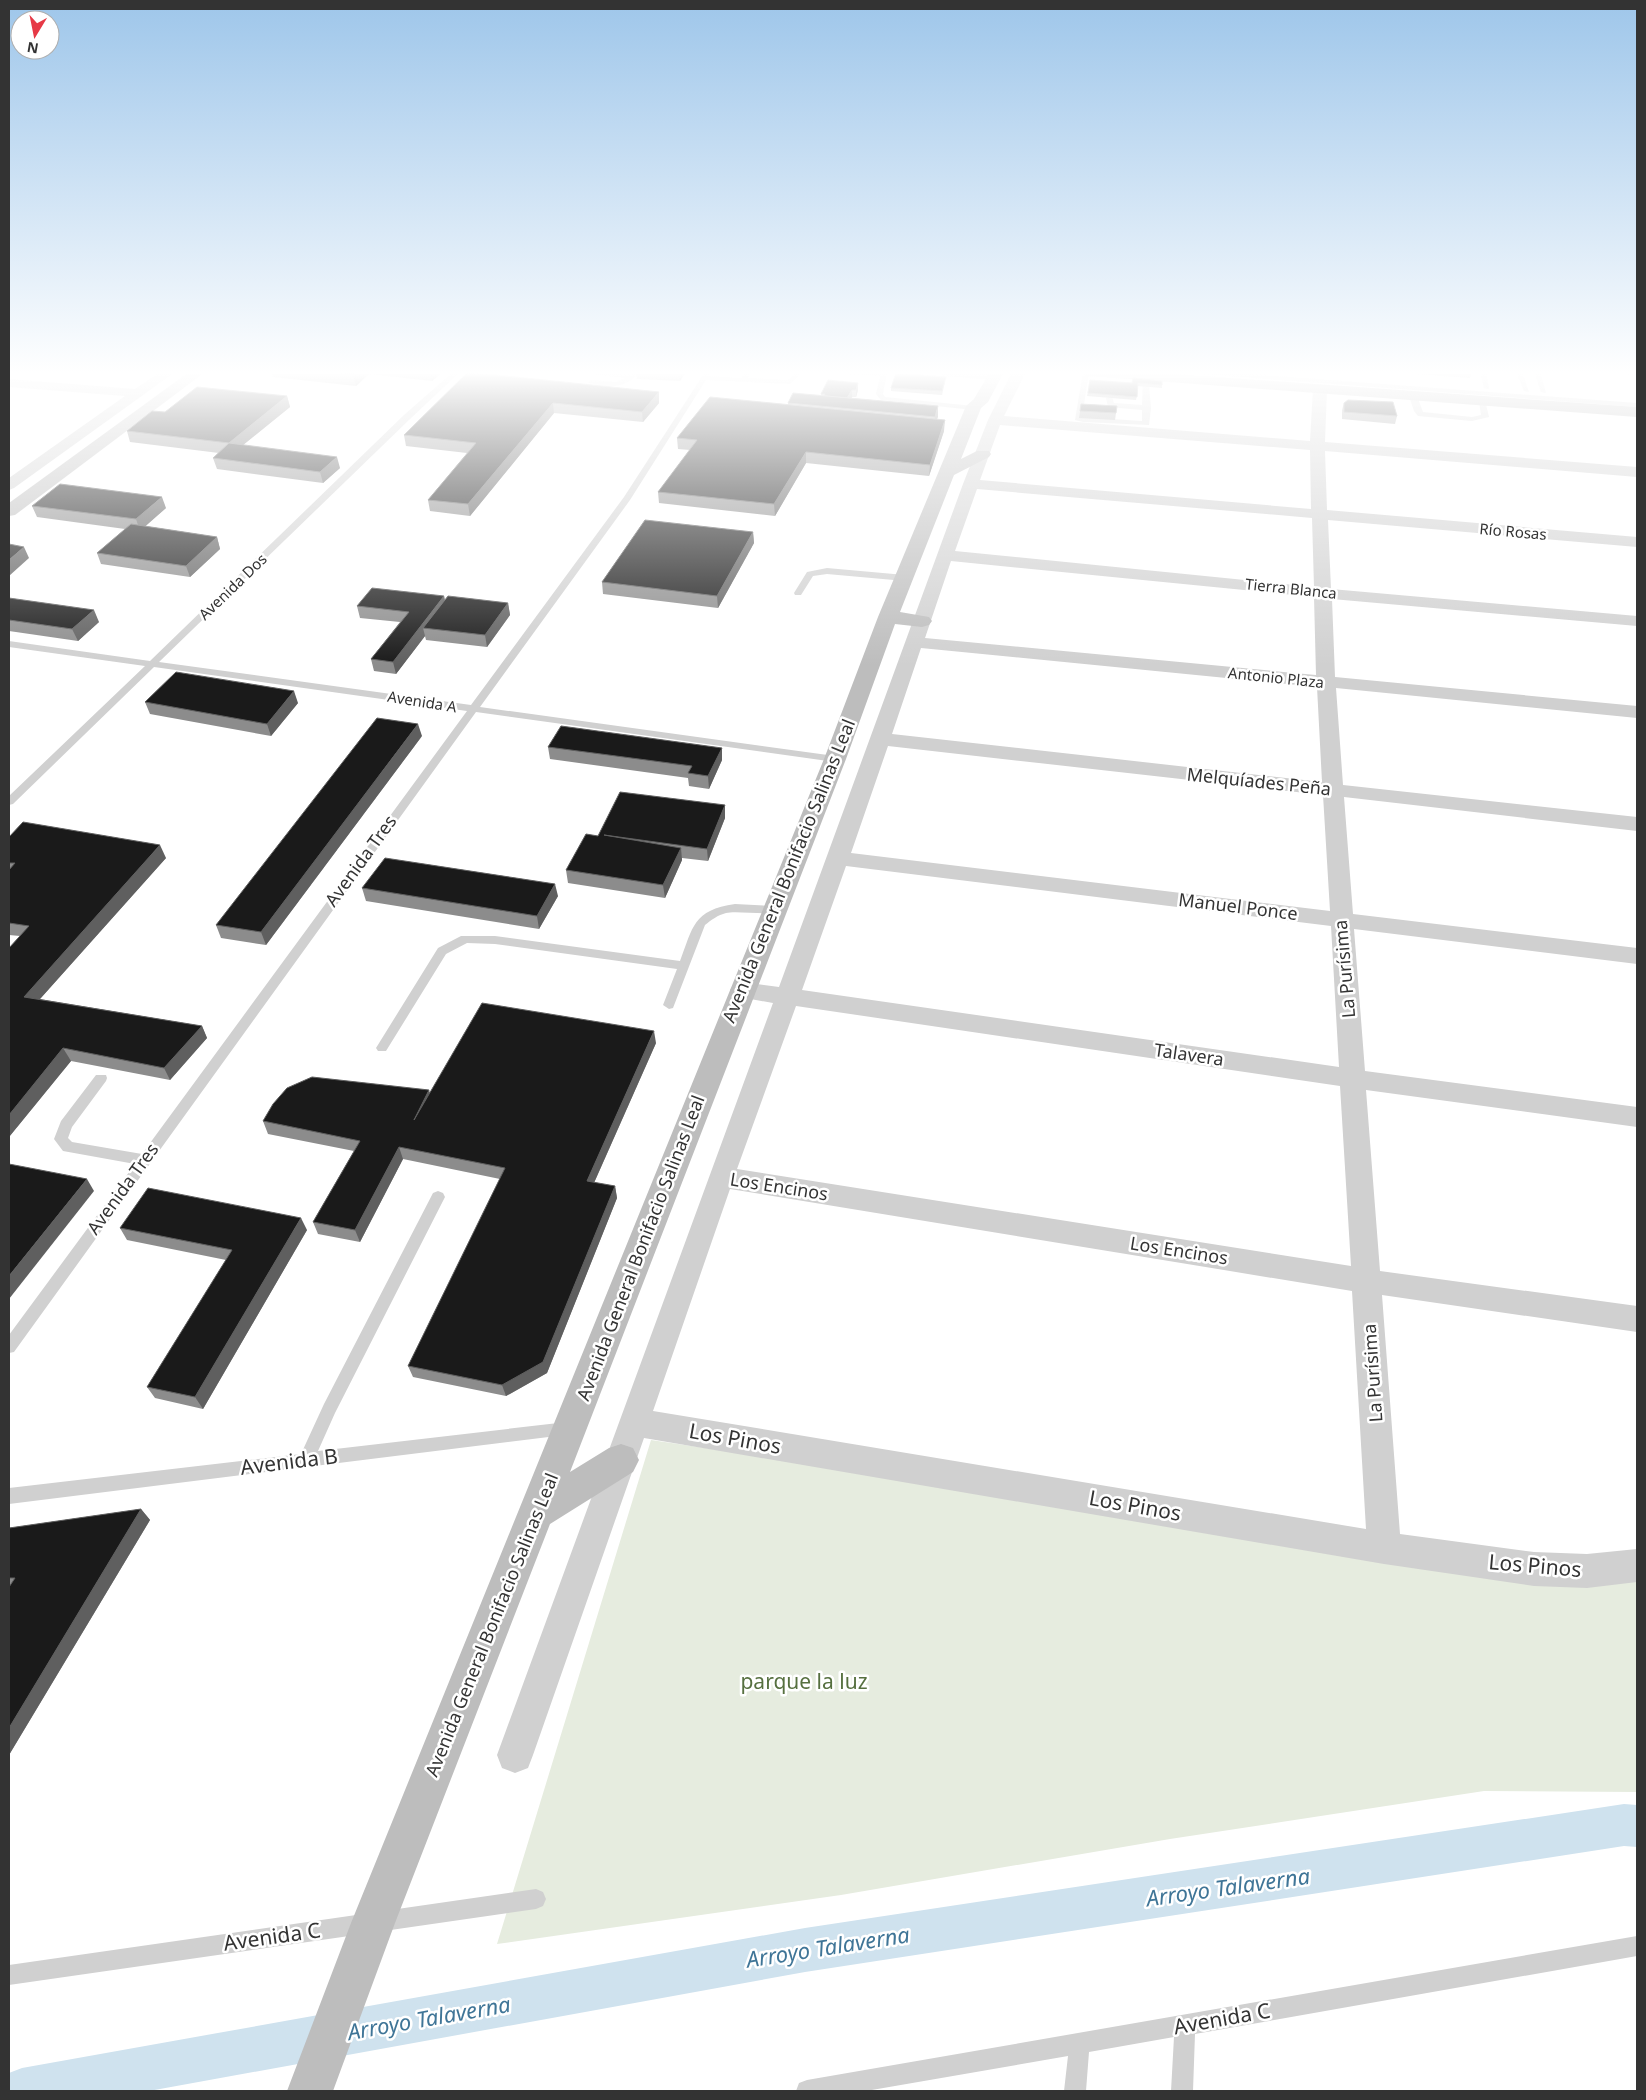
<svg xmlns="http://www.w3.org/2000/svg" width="1646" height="2100" viewBox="0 0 1646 2100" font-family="'Noto Sans',sans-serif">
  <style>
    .green { fill: #e6ecdf }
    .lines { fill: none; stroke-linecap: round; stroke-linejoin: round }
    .canal { fill: #cfe2ee; fill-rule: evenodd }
    .lane { fill: #d0d0d0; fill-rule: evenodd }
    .street { fill: #d0d0d0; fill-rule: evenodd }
    .secondary { fill: #bdbdbd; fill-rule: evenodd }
    .primary { fill: #ababab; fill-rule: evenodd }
    .wall { fill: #8c8c8c }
    .shaded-wall { fill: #5f5f5f }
    .building { fill: #1a1a1a; stroke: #5f5f5f }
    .labels { text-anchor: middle; stroke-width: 5; stroke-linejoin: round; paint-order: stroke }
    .far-street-label { font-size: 15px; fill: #333; stroke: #fff }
    .street-label { font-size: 18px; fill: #333; stroke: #fff }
    .near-street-label { font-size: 21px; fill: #333; stroke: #fff }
    .near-park-label { font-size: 21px; fill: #56703f; stroke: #fff }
    .near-water-label { font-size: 22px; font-style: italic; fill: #3f7597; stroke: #fff }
  </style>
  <rect width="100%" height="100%" fill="#fff"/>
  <!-- green -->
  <path class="green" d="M651 1440 1384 1548 1634 1567 1637 1572V1792L1484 1791 1170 1839 841 1895 497 1944Z"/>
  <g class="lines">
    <!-- canal -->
    <path class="canal" d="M1624 1804 1637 1805V1847L1624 1846 805 1972 149 2091H9V2073L22 2068 805 1928Z"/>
    <!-- lane -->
    <g class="lane">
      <path d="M453 372H460L410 419 159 662 471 705 624 497 705 372H711L709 376 741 378 747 372 750 374 748 378 788 380 796 372H803L790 384 706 380 630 500 480 707 835 756 840 759 835 762 476 712 14 1352 9 1353V1335L135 1164 63 1151 54 1139 61 1121 96 1075H106L107 1078 106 1081 72 1127 68 1138 72 1142 142 1154 467 711 154 667 13 804 9 805V796L145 666 9 647V641L150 661 404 415Z"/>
      <path d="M599 372 630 375 633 372H639C626 389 609 388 589 383L588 382 591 380 616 382 625 378 597 375 596 374Z"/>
      <path d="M845 372H887L883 394 885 397 973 406 977 408 973 410 881 400 876 394 880 376 848 374Z"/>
      <path d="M1083 372H1089L1082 417 1142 421V410L1108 407 1106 398 1112 397 1114 403 1142 405 1143 376 1148 375 1151 408 1149 425 1083 422 1075 420Z"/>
      <path d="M1198 372H1224L1637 403V407L1201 374Z"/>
      <path d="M1480 372H1486L1489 389 1484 388Z"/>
      <path d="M1516 372H1522L1529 392 1524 391Z"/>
      <path d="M1534 372H1540L1546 393 1541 392Z"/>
      <path d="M1621 372H1637V375L1624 374Z"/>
      <path d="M1413 394 1417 396 1423 412 1472 417 1481 415 1479 401 1485 400 1489 417 1472 421 1418 416 1414 411 1409 396Z"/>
      <path d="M827 568 905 575 909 578 905 581 827 574 813 576 801 595H795L794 593 807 572Z"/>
      <path d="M735 904 774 906 780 910C774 917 738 910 726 913 718 915 711 920 705 925L673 1008 669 1009 663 1005 677 969 495 944 467 943 446 954 386 1051H378L376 1048 438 948 461 936H495L680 961C693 927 693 910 735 904Z"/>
      <path d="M438 1191 443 1193 445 1197 335 1413 318 1451 567 1422 573 1424 575 1429 573 1434 9 1504V1488L301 1454 324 1404 433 1193Z"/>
      <path d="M536 1889 543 1892 546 1899 543 1906 536 1909 9 1985V1965Z"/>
      <path d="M1637 1936V1956L1195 2034 1193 2091H1171L1174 2037 1089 2052 1086 2091H1064L1068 2056 866 2091H796L799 2083 807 2080Z"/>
    </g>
    <!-- street -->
    <g class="street">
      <path d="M160 372H175L14 488 9 490V478L125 396 9 387V379L135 389Z"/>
      <path d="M936 372H991L999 373 1001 376 994 380 943 376Z"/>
      <path d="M1012 372H1026L1004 416 1310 441 1313 389 1320 385 1327 389 1325 442 1637 467V477L1325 451 1327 510 1637 537V547L1328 520 1331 589 1637 616V626L1332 599 1335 677 1637 706V718L1336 688 1343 785 1637 817V831L1344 797 1353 914 1637 948V964L1354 929 1365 1071 1637 1107V1127L1366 1090 1380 1271 1637 1306V1332L1382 1295 1400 1534 1534 1552 1587 1554 1637 1549V1582L1587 1588 1534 1586 1384 1564 644 1438 533 1755 528 1768 515 1773 502 1768 497 1755 773 1003 734 996 730 990 734 984 742 982 779 987 963 484 988 420ZM1000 425 1310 450 1311 509 980 480ZM977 489 1312 518 1314 587 955 551ZM951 561 1314 597 1316 675 925 638ZM921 648 1317 687 1322 782 892 734ZM888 746 1323 795 1330 911 851 853ZM846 866 1331 926 1339 1067 802 990ZM796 1006 1340 1086 1351 1266 737 1169ZM730 1189 1352 1291 1366 1529 653 1411Z"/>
    </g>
    <!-- secondary -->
    <g class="secondary">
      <path d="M189 372H205L15 515 9 516V503Z"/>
      <path d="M990 372H1004L988 402 981 408 961 459 977 451H989L991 454 989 457 954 475 900 612 929 617 932 621 929 625 922 627 895 624 846 759 570 1472 609 1448 621 1444 633 1448 639 1460 633 1472 550 1524 395 1923 333 2091H287L351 1923 824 759 878 617 966 406 974 399Z"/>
    </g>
    <!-- primary -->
    <path class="primary" d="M1082 372H1147L1637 407V417L1089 376 1084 375Z"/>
  </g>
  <!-- wall -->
  <g class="wall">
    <path d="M272 372H443L432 381 369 374 356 386 273 377Z"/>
    <path d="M468 372 659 403 643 422 554 413 470 516 430 511 428 500 467 453 406 446 404 435Z"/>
    <path d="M636 372H686L680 381 637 379Z"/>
    <path d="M1390 372H1473L1470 378Z"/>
    <path d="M946 377 942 395 891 391V388Z"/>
    <path d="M1133 378 1162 385V388L1138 386 1136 400 1087 396 1090 380 1132 383Z"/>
    <path d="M858 383V390L856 397H852L851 398 938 406 937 419 944 431 929 476 806 463 775 516 659 503 658 492 690 450 678 449 677 438 788 405V403L821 395V394Z"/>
    <path d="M287 396 290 407 243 445 340 468 323 483 217 469 213 458 219 453 130 442 127 431Z"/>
    <path d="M1344 403 1397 416 1395 424 1342 419V410Z"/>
    <path d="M1081 404 1117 406 1115 420 1079 418Z"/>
    <path d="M32 506 166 508 145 526 217 537 220 549 190 577 101 564 97 553 125 529 37 517Z"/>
    <path d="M753 532 754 543 718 608 603 594 602 582Z"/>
    <path d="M444 596 445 600 508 603 510 615 487 647 426 640 425 636 396 674 374 671 371 659 400 622 360 618 357 606Z"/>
    <path d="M9 598 99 622 78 641 9 631Z"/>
    <path d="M145 702 298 703 271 736 150 714Z"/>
    <path d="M422 736 266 945 221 938 216 925Z"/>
    <path d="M548 747 722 748V760L709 789 689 786 688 778 550 759Z"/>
    <path d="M725 805V818L708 861 682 858V860L665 898 568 883 566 870 598 836Z"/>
    <path d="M9 837 166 858 40 999 202 1026 207 1038 170 1080 71 1061 9 1137 20 936 9 935Z"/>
    <path d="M362 888 558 896 539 929 366 901Z"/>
    <path d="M656 1043 594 1183 615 1186 617 1198 547 1373 506 1396 413 1377 408 1366 500 1179 403 1159 360 1242 318 1234 313 1222 354 1151 268 1134 263 1121 430 1093Z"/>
    <path d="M120 1228 307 1230 203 1409 155 1398 147 1387 226 1260 127 1240Z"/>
    <path d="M141 1509 150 1520 9 1755V1528Z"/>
  </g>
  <!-- shaded-wall -->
  <g class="shaded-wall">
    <path d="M357 372H368L369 374 356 386 353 375Z"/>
    <path d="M430 372H443L432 381Z"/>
    <path d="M681 372H686L680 381 679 374Z"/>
    <path d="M858 383V390L856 397V390Z"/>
    <path d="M852 390V397L847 405V398Z"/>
    <path d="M659 392V403L643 422 642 412Z"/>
    <path d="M287 396 290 407 232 454 229 443Z"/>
    <path d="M553 403 554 413 470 516 468 504Z"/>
    <path d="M938 406V417L934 427 935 417Z"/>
    <path d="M945 420 944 431 929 476 930 465Z"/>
    <path d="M806 452V463L775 516 774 504Z"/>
    <path d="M337 457 340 468 323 483 320 472Z"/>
    <path d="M162 497 166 508 140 531 136 519Z"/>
    <path d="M753 532 754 543 718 608 717 596Z"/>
    <path d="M217 537 220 549 190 577 186 566Z"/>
    <path d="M24 547 29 558 9 576V560Z"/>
    <path d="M444 596 446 608 423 628 425 636 396 674 393 662Z"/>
    <path d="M508 603 510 615 487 647 485 635Z"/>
    <path d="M94 610 99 622 78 641 72 629Z"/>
    <path d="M294 691 298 703 271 736 267 724Z"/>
    <path d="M418 724 422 736 266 945 261 932Z"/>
    <path d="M722 748V760L709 789 708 776Z"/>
    <path d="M725 805V818L708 861 707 849Z"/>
    <path d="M160 845 166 858 31 1009 24 997Z"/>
    <path d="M681 848 682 860 665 898 663 885Z"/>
    <path d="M555 884 558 896 539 929 537 916Z"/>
    <path d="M202 1026 207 1038 170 1080 164 1068Z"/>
    <path d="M654 1031 656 1043 589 1194 587 1181Z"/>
    <path d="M63 1048 71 1061 9 1137V1115Z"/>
    <path d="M429 1090 433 1103 414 1120Z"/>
    <path d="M399 1147 403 1159 360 1242 355 1230Z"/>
    <path d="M87 1179 94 1191 9 1299V1276Z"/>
    <path d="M615 1186 617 1198 547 1373 506 1396 502 1385Z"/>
    <path d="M301 1218 307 1230 203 1409 195 1397Z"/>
    <path d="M141 1509 150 1520 9 1755V1728Z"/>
  </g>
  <!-- building -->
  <g class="building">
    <path d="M320 372H357L353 375Z"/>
    <path d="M468 372 659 392 642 412 553 403 468 504 428 500 476 443 404 435Z"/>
    <path d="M636 372H681L679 374Z"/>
    <path d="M896 373 946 377 942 391 891 388Z"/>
    <path d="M1133 378 1162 381V385L1138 383 1137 397 1088 393 1090 380 1132 383Z"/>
    <path d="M828 380 858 383 856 390H852L847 398 824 396 825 394H821Z"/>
    <path d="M197 387 287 396 229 443 127 431 152 411 165 412Z"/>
    <path d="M793 393 938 406 935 417 788 403Z"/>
    <path d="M710 397 945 420 930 465 806 452 774 504 658 492 697 440 677 438Z"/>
    <path d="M1348 400 1393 402 1397 416 1344 412V403Z"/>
    <path d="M1081 404 1117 406 1116 413 1080 411Z"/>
    <path d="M229 443 337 457 320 472 213 458Z"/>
    <path d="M60 484 162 497 136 519 32 506Z"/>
    <path d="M645 520 753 532 717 596 602 582Z"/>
    <path d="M131 524 217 537 186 566 97 553Z"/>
    <path d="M9 544 24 547 9 560Z"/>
    <path d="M372 588 444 596 393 662 371 659 409 612 357 606Z"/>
    <path d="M448 596 508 603 485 635 423 628Z"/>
    <path d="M9 598 94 610 72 629 9 620Z"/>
    <path d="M176 672 294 691 267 724 145 702Z"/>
    <path d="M377 718 418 724 261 932 216 925Z"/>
    <path d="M561 726 722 748 708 776 688 773 692 766 548 747Z"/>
    <path d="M620 792 725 805 707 849 604 835 681 848 663 885 566 870 586 834 598 836Z"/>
    <path d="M23 822 160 845 24 997 202 1026 164 1068 63 1048 9 1115V948L29 926 9 923V870L15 863H9V837Z"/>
    <path d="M385 858 555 884 537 916 362 888Z"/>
    <path d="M482 1003 654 1031 587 1181 615 1186 543 1362 502 1385 408 1366 505 1168 399 1147 355 1230 313 1222 360 1141 263 1121 273 1104 287 1088 312 1077 429 1090 414 1120Z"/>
    <path d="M9 1164 87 1179 9 1276Z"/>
    <path d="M148 1188 301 1218 195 1397 147 1387 232 1250 120 1228Z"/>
    <path d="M141 1509 9 1728V1587L15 1578H9V1528Z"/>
  </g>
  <!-- sky -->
  <linearGradient id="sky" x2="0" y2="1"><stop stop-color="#9ec6ea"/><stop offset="0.56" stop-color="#fff"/><stop offset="1" stop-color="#fff" stop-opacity="0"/></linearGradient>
  <rect width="1646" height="666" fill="url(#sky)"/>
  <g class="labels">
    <!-- far-street labels -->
    <g class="far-street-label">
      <text transform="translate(1513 532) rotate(5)" y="5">Río Rosas</text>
      <text transform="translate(233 587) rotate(-44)" y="5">Avenida Dos</text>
      <text transform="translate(1291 589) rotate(6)" y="5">Tierra Blanca</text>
      <text transform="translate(1276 678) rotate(6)" y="5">Antonio Plaza</text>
      <text transform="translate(422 702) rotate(9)" y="5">Avenida A</text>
    </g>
    <!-- street labels -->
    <g class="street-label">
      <text transform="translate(1259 782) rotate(6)" y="6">Melquíades Peña</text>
      <text transform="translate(361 861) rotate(-54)" y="6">Avenida Tres</text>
      <text transform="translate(789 871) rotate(-68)" y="6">Avenida General Bonifacio Salinas Leal</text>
      <text transform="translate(1238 907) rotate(7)" y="6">Manuel Ponce</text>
      <text transform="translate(1345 969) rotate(-95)" y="6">La Purísima</text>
      <text transform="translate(1189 1055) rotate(8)" y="6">Talavera</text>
      <text transform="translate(779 1187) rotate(9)" y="6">Los Encinos</text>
      <text transform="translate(123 1189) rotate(-54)" y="6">Avenida Tres</text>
      <text transform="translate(641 1248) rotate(-69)" y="6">Avenida General Bonifacio Salinas Leal</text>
      <text transform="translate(1179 1251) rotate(9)" y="6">Los Encinos</text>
      <text transform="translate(1373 1373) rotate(-94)" y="6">La Purísima</text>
      <text transform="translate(492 1625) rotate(-68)" y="6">Avenida General Bonifacio Salinas Leal</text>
    </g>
    <!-- near-street labels -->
    <g class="near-street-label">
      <text transform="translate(735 1439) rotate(10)" y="7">Los Pinos</text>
      <text transform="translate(289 1462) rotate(-7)" y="7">Avenida B</text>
      <text transform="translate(1135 1506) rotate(10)" y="7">Los Pinos</text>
      <text transform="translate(1535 1566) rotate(5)" y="7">Los Pinos</text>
      <text transform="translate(272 1937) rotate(-8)" y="7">Avenida C</text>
      <text transform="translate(1222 2019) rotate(-10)" y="7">Avenida C</text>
    </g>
    <!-- near-park labels -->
    <g class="near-park-label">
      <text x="804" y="1689">parque la luz</text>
    </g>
    <!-- near-water labels -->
    <g class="near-water-label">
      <text transform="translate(1228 1887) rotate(-8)" y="8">Arroyo Talaverna</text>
      <text transform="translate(828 1947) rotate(-9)" y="8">Arroyo Talaverna</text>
      <text transform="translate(429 2018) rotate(-10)" y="8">Arroyo Talaverna</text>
    </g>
  </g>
  <!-- border -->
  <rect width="1646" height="2100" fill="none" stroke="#333333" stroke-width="20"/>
  <!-- north arrow -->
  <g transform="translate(35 35) rotate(190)"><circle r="24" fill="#ffffff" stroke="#adadad"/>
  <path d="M0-4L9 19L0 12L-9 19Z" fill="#e63946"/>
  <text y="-8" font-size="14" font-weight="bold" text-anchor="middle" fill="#333333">N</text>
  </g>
</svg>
